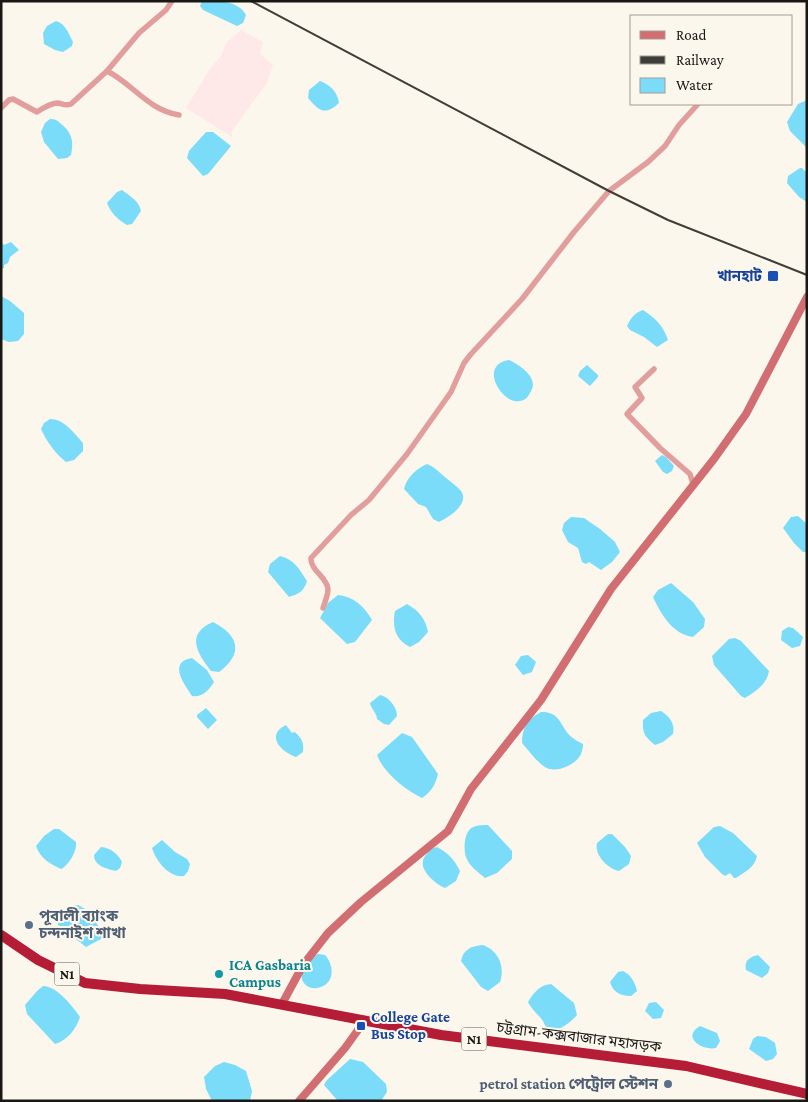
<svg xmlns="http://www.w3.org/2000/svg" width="808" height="1102" viewBox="0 0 808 1102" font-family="'Crimson Pro','Noto Sans Bengali',serif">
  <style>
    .industrial { fill: #fee8e8 }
    .water { fill: #7adcf8 }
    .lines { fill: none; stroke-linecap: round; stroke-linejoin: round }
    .street { stroke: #e29d9d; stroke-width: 5.5 }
    .secondary { stroke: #d26e71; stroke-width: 8 }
    .highway { stroke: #b51c36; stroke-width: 10 }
    .rail { stroke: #3f3d38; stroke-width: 2 }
    .transit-dot { fill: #1a4fb4; stroke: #fcf7ed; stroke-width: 2 }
    .service-dot { fill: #5c6f8a; stroke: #fcf7ed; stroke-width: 2 }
    .culture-dot { fill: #0f9aa8; stroke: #fcf7ed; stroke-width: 2 }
    .labels { text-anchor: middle; stroke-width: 4; stroke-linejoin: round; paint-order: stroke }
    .shield { fill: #fcf7ed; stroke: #5d5b55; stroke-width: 1 }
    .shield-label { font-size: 14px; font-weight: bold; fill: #191814 }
    .transit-label { font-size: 15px; font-weight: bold; fill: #164399; stroke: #fcf7ed; text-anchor: end }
    .service-label { font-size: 15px; font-weight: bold; fill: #4e5e75; stroke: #fcf7ed; text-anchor: start }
    .culture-label { font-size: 15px; font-weight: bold; fill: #0d838f; stroke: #fcf7ed; text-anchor: start }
    .street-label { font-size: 15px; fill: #191814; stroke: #fcf7ed }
  </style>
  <rect width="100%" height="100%" fill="#fcf7ed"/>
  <!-- industrial -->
  <path class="industrial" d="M241 30 263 42 260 54 273 65 267 83 232 131V137L186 108 208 72 222 54 226 43Z"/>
  <!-- water -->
  <g class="water">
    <path d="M202 1C218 1 238 0 246 15L243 23 237 26 203 10 200 6Z"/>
    <path d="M56 21C65 23 69 34 73 42L72 46 63 52 55 50 44 44 43 33 47 26Z"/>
    <path d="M320 81C330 85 337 91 339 103 325 116 319 111 308 98L309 90Z"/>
    <path d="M807 100V148L790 131 787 122 798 104Z"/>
    <path d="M50 119C55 119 57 120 60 123 72 132 74 141 71 155L67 158 58 159 44 142 41 132 45 123Z"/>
    <path d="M206 132H213L231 146 208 174 203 176 187 158 189 151Z"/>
    <path d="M800 168H802L807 173V202L799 197 787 183 788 176Z"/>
    <path d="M122 190C130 196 139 201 141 211L132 224 127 225C117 219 111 213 107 203L117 192Z"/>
    <path d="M1 242 4 245 11 242 19 250 10 257 8 263 4 265V268L1 269Z"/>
    <path d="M1 296 10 301 24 313V334L18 341 9 342 1 339Z"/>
    <path d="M643 310C655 318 663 325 668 340L657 347 644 337 630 330 627 326C631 318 634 313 643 310Z"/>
    <path d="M509 360C520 365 539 378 531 391 528 397 526 400 520 401 503 406 477 365 509 360Z"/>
    <path d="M587 365 598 375V377L590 386 578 376 580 371Z"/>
    <path d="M50 419C64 419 74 433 83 443V451L74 460 66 462C55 453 47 442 41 429L44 423Z"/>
    <path d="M662 455 666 457 674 466 672 471 667 474 663 472 655 461Z"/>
    <path d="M427 464C435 467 440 473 446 478 451 482 457 486 461 491 470 504 449 517 439 522L433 519 426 507 418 504 404 489C407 477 416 469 427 464Z"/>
    <path d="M798 516 807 524V552H803L794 543 783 528 791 517Z"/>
    <path d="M571 517 584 518 600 529 615 542 620 552 612 562 601 570 589 562 586 564 582 562 578 548 568 542 562 530 564 523Z"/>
    <path d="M280 556C294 559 300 570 307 581 304 591 299 594 289 597L268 572 270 564Z"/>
    <path d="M671 583 693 602 705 619 704 627 693 637C672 634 661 614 653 597L658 590Z"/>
    <path d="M338 595C354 597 364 606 372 620L355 642 347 644 320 618 328 603Z"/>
    <path d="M407 604C419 611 425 618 428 632L419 642 410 647C395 640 392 626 395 611Z"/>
    <path d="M213 622C240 636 243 654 219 672L211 671C197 653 185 634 213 622Z"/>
    <path d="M788 627 793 628 803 637 800 646 792 648 781 640 782 631Z"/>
    <path d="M735 638 741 641 769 671C767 684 756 691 745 698L741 696 714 665 712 656 729 639Z"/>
    <path d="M528 655 536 662 532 672 523 675 515 665 521 656Z"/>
    <path d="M192 658 207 670 214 682C209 690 202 698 192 696 185 685 167 662 192 658Z"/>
    <path d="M380 695C389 697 397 707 397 716L389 725 384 724 377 719C377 713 371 709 370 703Z"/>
    <path d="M206 708 217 720 208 729 197 717V715Z"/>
    <path d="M661 711C670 717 675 723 673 734L663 742 655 745C645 737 642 733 643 720L651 713Z"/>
    <path d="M541 712C557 712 559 720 566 731 570 737 577 741 583 744 583 748 582 752 580 756 574 765 556 774 545 767 536 761 529 751 522 743 522 728 527 719 541 712Z"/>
    <path d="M286 725 292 733 295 732C302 739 304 742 303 752L296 757C281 752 265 735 286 725Z"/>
    <path d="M402 733 412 737 438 774C435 785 432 791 422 798 405 790 383 772 377 755Z"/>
    <path d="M488 825 512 851V859L497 873 485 878C478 872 469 866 466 857 463 848 464 828 476 826 479 825 484 825 488 825Z"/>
    <path d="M720 826 733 833 757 856C755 867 745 872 736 878H734L730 873 725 876 722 874 705 857 697 843 714 827Z"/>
    <path d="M54 829H59L76 842C77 851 69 865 61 869 50 864 40 858 36 846L44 836Z"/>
    <path d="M608 834H612L625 847 631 856 629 864 619 871C608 869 594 855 597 843Z"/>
    <path d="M162 840 175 852 187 859 190 864 188 871 184 876C169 878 156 861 152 848Z"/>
    <path d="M101 847C111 848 118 854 122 862L120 868 116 871C107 869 94 866 94 855Z"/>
    <path d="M437 847C448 853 454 859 460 871L456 881 445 888C437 885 420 871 423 861 423 858 425 856 427 854 430 850 432 848 437 847Z"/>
    <path d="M78 905 87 910 104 934 101 939 86 947 58 925V917L67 907Z"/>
    <path d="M483 945C499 951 505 967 500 982L488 991 481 987 461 961C463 949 472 946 483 945Z"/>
    <path d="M318 954 325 955C335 966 335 985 317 988 305 990 297 977 304 968 308 963 312 956 318 954Z"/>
    <path d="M758 955 770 967 768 973 762 978 746 970C744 961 749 957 758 955Z"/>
    <path d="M623 971C631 975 635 982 637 991L631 996C620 996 613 992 610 982L618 972Z"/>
    <path d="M551 984 574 1003 577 1015C572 1021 555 1036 547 1028 545 1026 544 1023 543 1021 538 1014 532 1010 528 1002 534 992 540 985 551 984Z"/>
    <path d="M43 986C57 986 72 1006 80 1017 76 1029 68 1040 55 1044L27 1014 25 1005 37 991Z"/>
    <path d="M656 1002 664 1010 661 1018 653 1019 645 1011 649 1003Z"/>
    <path d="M700 1026 717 1033 720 1041 716 1048C702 1051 681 1037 700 1026Z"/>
    <path d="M757 1036 766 1037 775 1043 777 1054 773 1059 766 1061 749 1049 753 1039Z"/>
    <path d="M350 1059 363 1062 386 1084 387 1092 381 1101H338L324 1085 326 1081Z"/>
    <path d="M224 1062 235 1065 246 1071 252 1091 250 1101H212L206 1089 204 1077 215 1066Z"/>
  </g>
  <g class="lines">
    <!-- street -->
    <g class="street">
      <path d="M107 71 139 33 166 10 172 1"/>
      <path d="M1 108 9 100 13 99 37 112C43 108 51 103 58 103 64 104 65 106 71 104L107 71C133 84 148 110 179 115"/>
      <path d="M654 369 635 387 642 398 627 414 660 448 690 474 693 484"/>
      <path d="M323 608C325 602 328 595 328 589 327 577 310 570 311 558L351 515 369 500 407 454 451 392 464 363 471 354 522 299 574 232 609 191 648 162 665 146 679 125 698 104"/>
    </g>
    <!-- secondary -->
    <g class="secondary">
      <path d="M282 1004 303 965 328 933 361 902 448 831 471 789 541 700 611 589 714 459 746 414 807 297"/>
      <path d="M299 1101 345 1048 358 1030 362 1019"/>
    </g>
    <!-- highway -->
    <path class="highway" d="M1 935 38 960 85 983 140 989 225 994 441 1035 686 1066 807 1094"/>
    <!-- rail -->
    <path class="rail" d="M251 1 609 191 668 220 807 275"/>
  </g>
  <!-- markers -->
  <g class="transit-dot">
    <rect x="767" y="270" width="12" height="12" rx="2.5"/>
    <rect x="356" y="1021" width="10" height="10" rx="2.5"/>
  </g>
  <g class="service-dot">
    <circle cx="29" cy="925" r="5"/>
    <circle cx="668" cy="1084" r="5"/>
  </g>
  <circle class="culture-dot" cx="219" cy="974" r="5"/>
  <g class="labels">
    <!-- shield labels -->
    <g class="shield">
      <rect x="54.5" y="962.5" width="25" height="23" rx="4"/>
      <rect x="461.5" y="1027.5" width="25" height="23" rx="4"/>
    </g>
    <g class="shield-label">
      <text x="67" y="979">N1</text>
      <text x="474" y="1044">N1</text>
    </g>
    <!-- transit labels -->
    <g class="transit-label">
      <text x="762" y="281">খানহাট</text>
      <text x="371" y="1022" text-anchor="start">College Gate<tspan x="371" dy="17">Bus Stop</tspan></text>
    </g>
    <!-- service labels -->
    <g class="service-label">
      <text x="39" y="921">পূবালী ব্যাংক<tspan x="39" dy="17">চন্দনাইশ শাখা</tspan></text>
      <text x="658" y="1089" text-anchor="end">petrol station পেট্রোল স্টেশন</text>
    </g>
    <!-- culture labels -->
    <g class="culture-label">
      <text x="229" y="970">ICA Gasbaria<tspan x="229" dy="17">Campus</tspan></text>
    </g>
    <!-- street labels -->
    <g class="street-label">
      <text transform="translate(579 1037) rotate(7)" y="5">চট্টগ্রাম-কক্সবাজার মহাসড়ক</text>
    </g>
  </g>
  <!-- border -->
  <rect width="808" height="1102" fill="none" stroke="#191814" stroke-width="5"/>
  <!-- legend -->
  <rect x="630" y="15" width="162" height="90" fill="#fcf7ed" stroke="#a19e96"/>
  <rect x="640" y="31" width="25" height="8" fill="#d26e71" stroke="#a19e96"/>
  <text x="676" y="40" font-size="15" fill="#191814">Road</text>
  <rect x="640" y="56" width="25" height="8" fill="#3f3d38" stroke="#a19e96"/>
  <text x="676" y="65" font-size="15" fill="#191814">Railway</text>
  <rect x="640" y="78" width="25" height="15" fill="#7adcf8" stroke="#a19e96"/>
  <text x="676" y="90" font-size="15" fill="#191814">Water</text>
</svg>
